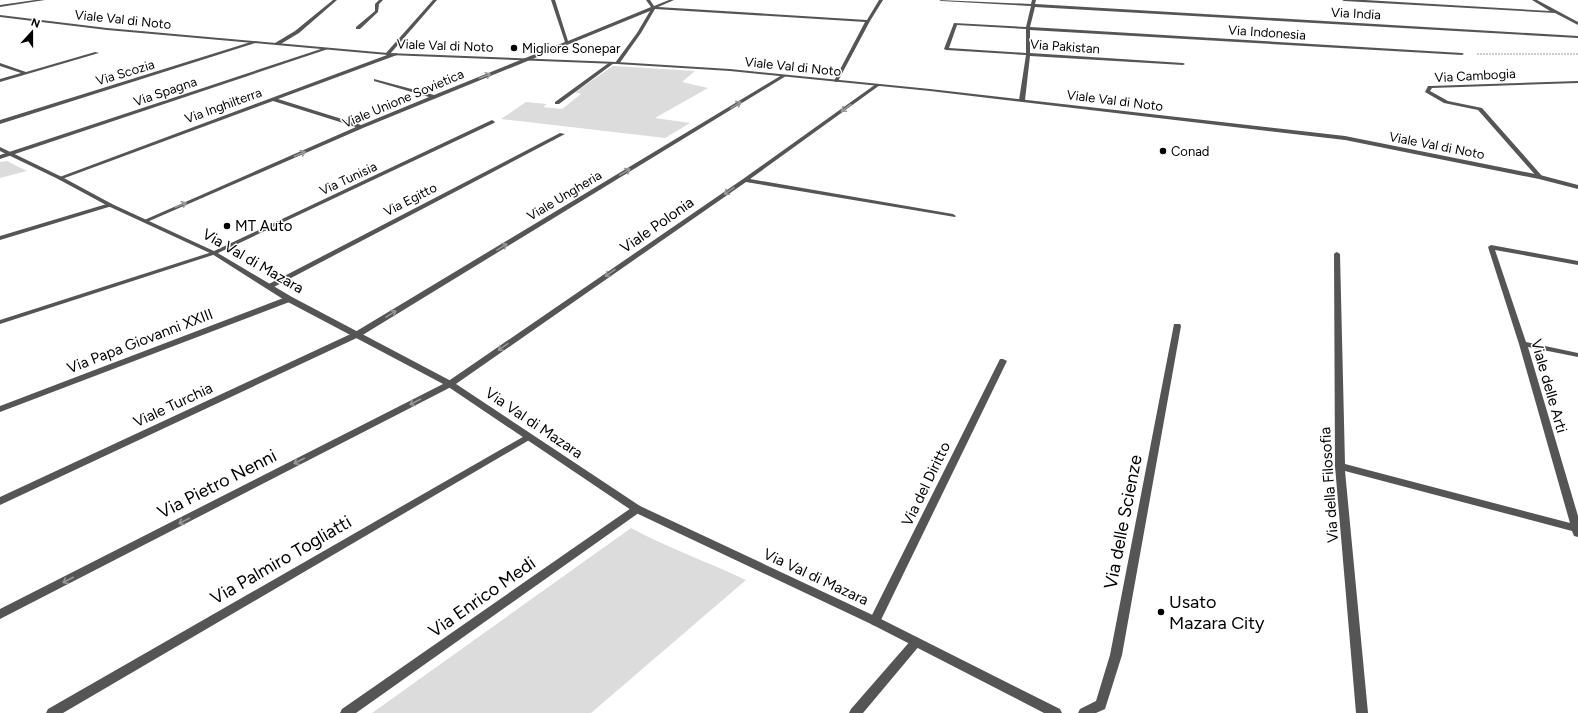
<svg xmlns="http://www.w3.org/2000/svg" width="1578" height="713" viewBox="0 0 1578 713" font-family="Figtree,sans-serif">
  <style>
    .green { fill: #dcdcdc }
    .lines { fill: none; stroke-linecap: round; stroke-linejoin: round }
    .path { stroke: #777; stroke-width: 1.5; stroke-dasharray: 0.5 1; stroke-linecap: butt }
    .minor { fill: #555; fill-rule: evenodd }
    .tertiary { fill: #555; fill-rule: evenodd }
    .oneway { stroke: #999 }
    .poi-dot { fill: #000; stroke: #fff; stroke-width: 1.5 }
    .labels { text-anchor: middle; stroke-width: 3; stroke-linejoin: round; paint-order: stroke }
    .far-street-label { font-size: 13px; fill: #000; stroke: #fff }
    .far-poi-label { font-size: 13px; fill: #000; stroke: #fff; text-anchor: start }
    .street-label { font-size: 15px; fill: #000; stroke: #fff }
    .poi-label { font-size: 15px; fill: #000; stroke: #fff; text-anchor: start }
    .near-street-label { font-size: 18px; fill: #000; stroke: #fff }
    .near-poi-label { font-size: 18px; fill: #000; stroke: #fff; text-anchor: start }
  </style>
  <rect width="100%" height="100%" fill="#fff"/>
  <!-- green -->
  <g class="green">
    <path d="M613 66 695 71 682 82 708 88 655 118 690 123 665 138 501 119 526 102 547 104 543 107 562 109 581 94 575 92Z"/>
    <path d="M7 161 27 171 0 178V162Z"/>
    <path d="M631 528C668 548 708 562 746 580L591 713H372Z"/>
  </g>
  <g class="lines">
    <!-- path -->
    <path class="path" d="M1477 54H1578"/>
    <!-- minor -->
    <g class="minor">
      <path d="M333 0H337L299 33 279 45H275V43L295 31Z"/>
      <path d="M379 0H383L379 4 378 12 360 29H356V27L375 11V4Z"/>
      <path d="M433 0H437L390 54 397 53V55L278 99 361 125 429 97 374 81V79L434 95 565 42 551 0H555L568 41 651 7 646 0H650L654 6 669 0H674L658 7 867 20 879 0H883L870 21 838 81 836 82 834 81 865 22 655 9 641 33 619 64 615 63 637 33 650 11 363 128 147 222H143L142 221 356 127 273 101 62 179 60 180 57 178 387 55 386 54V53Z"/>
      <path d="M939 0 1031 4 1032 0H1036L1035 4 1578 36V38L1035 7 1030 27 1462 53 1464 54 1462 55 1030 30V53L1183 63 1185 64 1183 65 1030 56 1025 100 1022 102 1019 100 1026 55 946 50 944 49 954 23 1026 27 1031 6 941 1ZM957 25 1026 29V53L949 48Z"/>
      <path d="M1342 0H1365L1550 11 1532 0H1537L1578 22V25L1555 13 1344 1Z"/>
      <path d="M254 41 258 42 0 124V120Z"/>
      <path d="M324 48 328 49 0 159V155Z"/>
      <path d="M95 52 99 53 0 82V79L21 73 0 66V63L26 72Z"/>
      <path d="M610 62 614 63 559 104H555V102Z"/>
      <path d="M782 75 786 76 361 336 0 505V497L355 332Z"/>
      <path d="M1578 81V83L1432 88 1430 91 1448 101 1482 108 1542 176 1543 177 1540 179 1538 178 1478 110 1444 103 1425 92 1428 86H1430Z"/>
      <path d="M876 84 880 85 750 179 953 214 956 216 955 217 746 182 453 386 0 619V609L447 382 743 179Z"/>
      <path d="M492 120 495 122 494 123 216 254 0 324V320L212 252Z"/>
      <path d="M560 133 565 134 272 288H266L265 286Z"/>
      <path d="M110 203 112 204V206L0 240V236Z"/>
      <path d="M1491 245 1578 261V265L1495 250 1526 342 1578 353V357L1528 347 1578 516V537L1574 536 1572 531 1345 471 1368 713H1356L1335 466 1334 254 1335 253 1337 252 1340 254 1345 464 1570 523 1519 344 1488 247Z"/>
      <path d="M286 297H292L293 299 292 301 0 412V406Z"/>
      <path d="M1174 324H1180L1181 326 1122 655 1105 709 1096 713H1078L1080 709 1096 701 1110 655Z"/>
      <path d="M1000 359H1003L1007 361 879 624 875 626 871 624 869 621Z"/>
      <path d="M528 434 531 435 532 437 531 439 63 713H46L48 709Z"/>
      <path d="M637 505 640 506 642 509 640 512 356 713H340L342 709 634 506Z"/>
      <path d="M916 637 920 639 922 642 920 645 863 713H849L851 709 912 639Z"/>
    </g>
    <!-- tertiary -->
    <g class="tertiary">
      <path d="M35 0H45L0 7V5Z"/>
      <path d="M0 15 107 28 388 53 617 62 730 69 930 89 1345 136 1540 175 1578 185V189L1539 179 1345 140 930 91 730 71 617 64 388 55 107 30 0 17Z"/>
      <path d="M0 147 62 177 112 204 216 252 292 297 453 382 640 506 879 618 1060 709 1062 713H1044L871 624 634 512 447 386 286 301 212 254 108 206 58 179 0 151Z"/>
    </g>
  </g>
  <!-- one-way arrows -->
  <defs><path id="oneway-shaft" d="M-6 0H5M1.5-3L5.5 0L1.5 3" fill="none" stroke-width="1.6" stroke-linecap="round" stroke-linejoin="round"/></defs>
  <g class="oneway">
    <use href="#oneway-shaft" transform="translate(485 76) rotate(-22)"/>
    <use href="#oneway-shaft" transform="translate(736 105) rotate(-31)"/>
    <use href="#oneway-shaft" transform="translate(846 108) rotate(144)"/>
    <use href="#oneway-shaft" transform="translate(300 154) rotate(-23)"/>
    <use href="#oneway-shaft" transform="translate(625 172) rotate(-31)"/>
    <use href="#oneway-shaft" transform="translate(729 191) rotate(145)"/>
    <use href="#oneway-shaft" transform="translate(181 205) rotate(-23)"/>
    <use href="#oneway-shaft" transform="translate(502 247) rotate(-31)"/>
    <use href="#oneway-shaft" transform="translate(610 273) rotate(145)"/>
    <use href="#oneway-shaft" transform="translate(391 314) rotate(-31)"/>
    <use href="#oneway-shaft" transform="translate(503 347) rotate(145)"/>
    <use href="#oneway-shaft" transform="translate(415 402) rotate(153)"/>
    <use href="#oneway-shaft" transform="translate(299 461) rotate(153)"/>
    <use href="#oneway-shaft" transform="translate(184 521) rotate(153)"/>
    <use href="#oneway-shaft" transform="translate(68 580) rotate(153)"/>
  </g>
  <!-- markers -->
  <g class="poi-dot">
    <circle cx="514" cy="48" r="4"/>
    <circle cx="1163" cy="151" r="4"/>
    <circle cx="227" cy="226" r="4"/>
    <circle cx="1161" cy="612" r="4"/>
  </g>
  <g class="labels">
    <!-- far-street labels -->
    <g class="far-street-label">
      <text transform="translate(1356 13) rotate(3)" y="5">Via India</text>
      <text transform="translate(123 19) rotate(6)" y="5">Viale Val di Noto</text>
      <text transform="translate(1267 32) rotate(4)" y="5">Via Indonesia</text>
      <text transform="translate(445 45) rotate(2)" y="5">Viale Val di Noto</text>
      <text transform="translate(1065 46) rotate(4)" y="5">Via Pakistan</text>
      <text transform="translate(793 66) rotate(6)" y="5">Viale Val di Noto</text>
      <text transform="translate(125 72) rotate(-17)" y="5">Via Scozia</text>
      <text transform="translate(1475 75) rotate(-3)" y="5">Via Cambogia</text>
      <text transform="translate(165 91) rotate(-19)" y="5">Via Spagna</text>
      <text transform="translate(403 98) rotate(-23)" y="5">Viale Unione Sovietica</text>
      <text transform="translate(1115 100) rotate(7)" y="5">Viale Val di Noto</text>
      <text transform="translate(223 105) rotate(-20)" y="5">Via Inghilterra</text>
      <text transform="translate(1437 145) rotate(11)" y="5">Viale Val di Noto</text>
      <text transform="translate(348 178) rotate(-25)" y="5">Via Tunisia</text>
      <text transform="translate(564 195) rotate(-31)" y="5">Viale Ungheria</text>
      <text transform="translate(410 199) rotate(-27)" y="5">Via Egitto</text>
    </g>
    <!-- far-poi labels -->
    <g class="far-poi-label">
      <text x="522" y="53">Migliore Sonepar</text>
      <text x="1171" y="156">Conad</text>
    </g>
    <!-- street labels -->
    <g class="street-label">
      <text transform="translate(657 225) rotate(-35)" y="5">Viale Polonia</text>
      <text transform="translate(253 261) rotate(30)" y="5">Via Val di Mazara</text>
      <text transform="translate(140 341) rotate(-21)" y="5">Via Papa Giovanni XXIII</text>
      <text transform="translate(1549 386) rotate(74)" y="5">Viale delle Arti</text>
      <text transform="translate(173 405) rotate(-25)" y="5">Viale Turchia</text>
      <text transform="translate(534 423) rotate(34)" y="5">Via Val di Mazara</text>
      <text transform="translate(926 484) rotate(-64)" y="5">Via del Diritto</text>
      <text transform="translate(1329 485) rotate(-94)" y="5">Via della Filosofia</text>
      <text transform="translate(816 577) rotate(25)" y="5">Via Val di Mazara</text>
    </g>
    <!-- poi labels -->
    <g class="poi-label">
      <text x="235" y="231">MT Auto</text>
    </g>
    <!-- near-street labels -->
    <g class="near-street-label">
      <text transform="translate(217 484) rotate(-27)" y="6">Via Pietro Nenni</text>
      <text transform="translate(1123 522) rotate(-79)" y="6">Via delle Scienze</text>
      <text transform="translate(281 560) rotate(-30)" y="6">Via Palmiro Togliatti</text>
      <text transform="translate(482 597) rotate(-35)" y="6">Via Enrico Medi</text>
    </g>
    <!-- near-poi labels -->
    <g class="near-poi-label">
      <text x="1169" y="608">Usato<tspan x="1169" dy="21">Mazara City</tspan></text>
    </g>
  </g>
  <!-- north arrow -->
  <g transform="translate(32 32) rotate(21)" stroke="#ffffff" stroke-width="3" paint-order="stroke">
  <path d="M0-3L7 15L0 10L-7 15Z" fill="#000000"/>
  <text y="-6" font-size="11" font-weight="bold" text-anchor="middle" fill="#000000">N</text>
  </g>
</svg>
